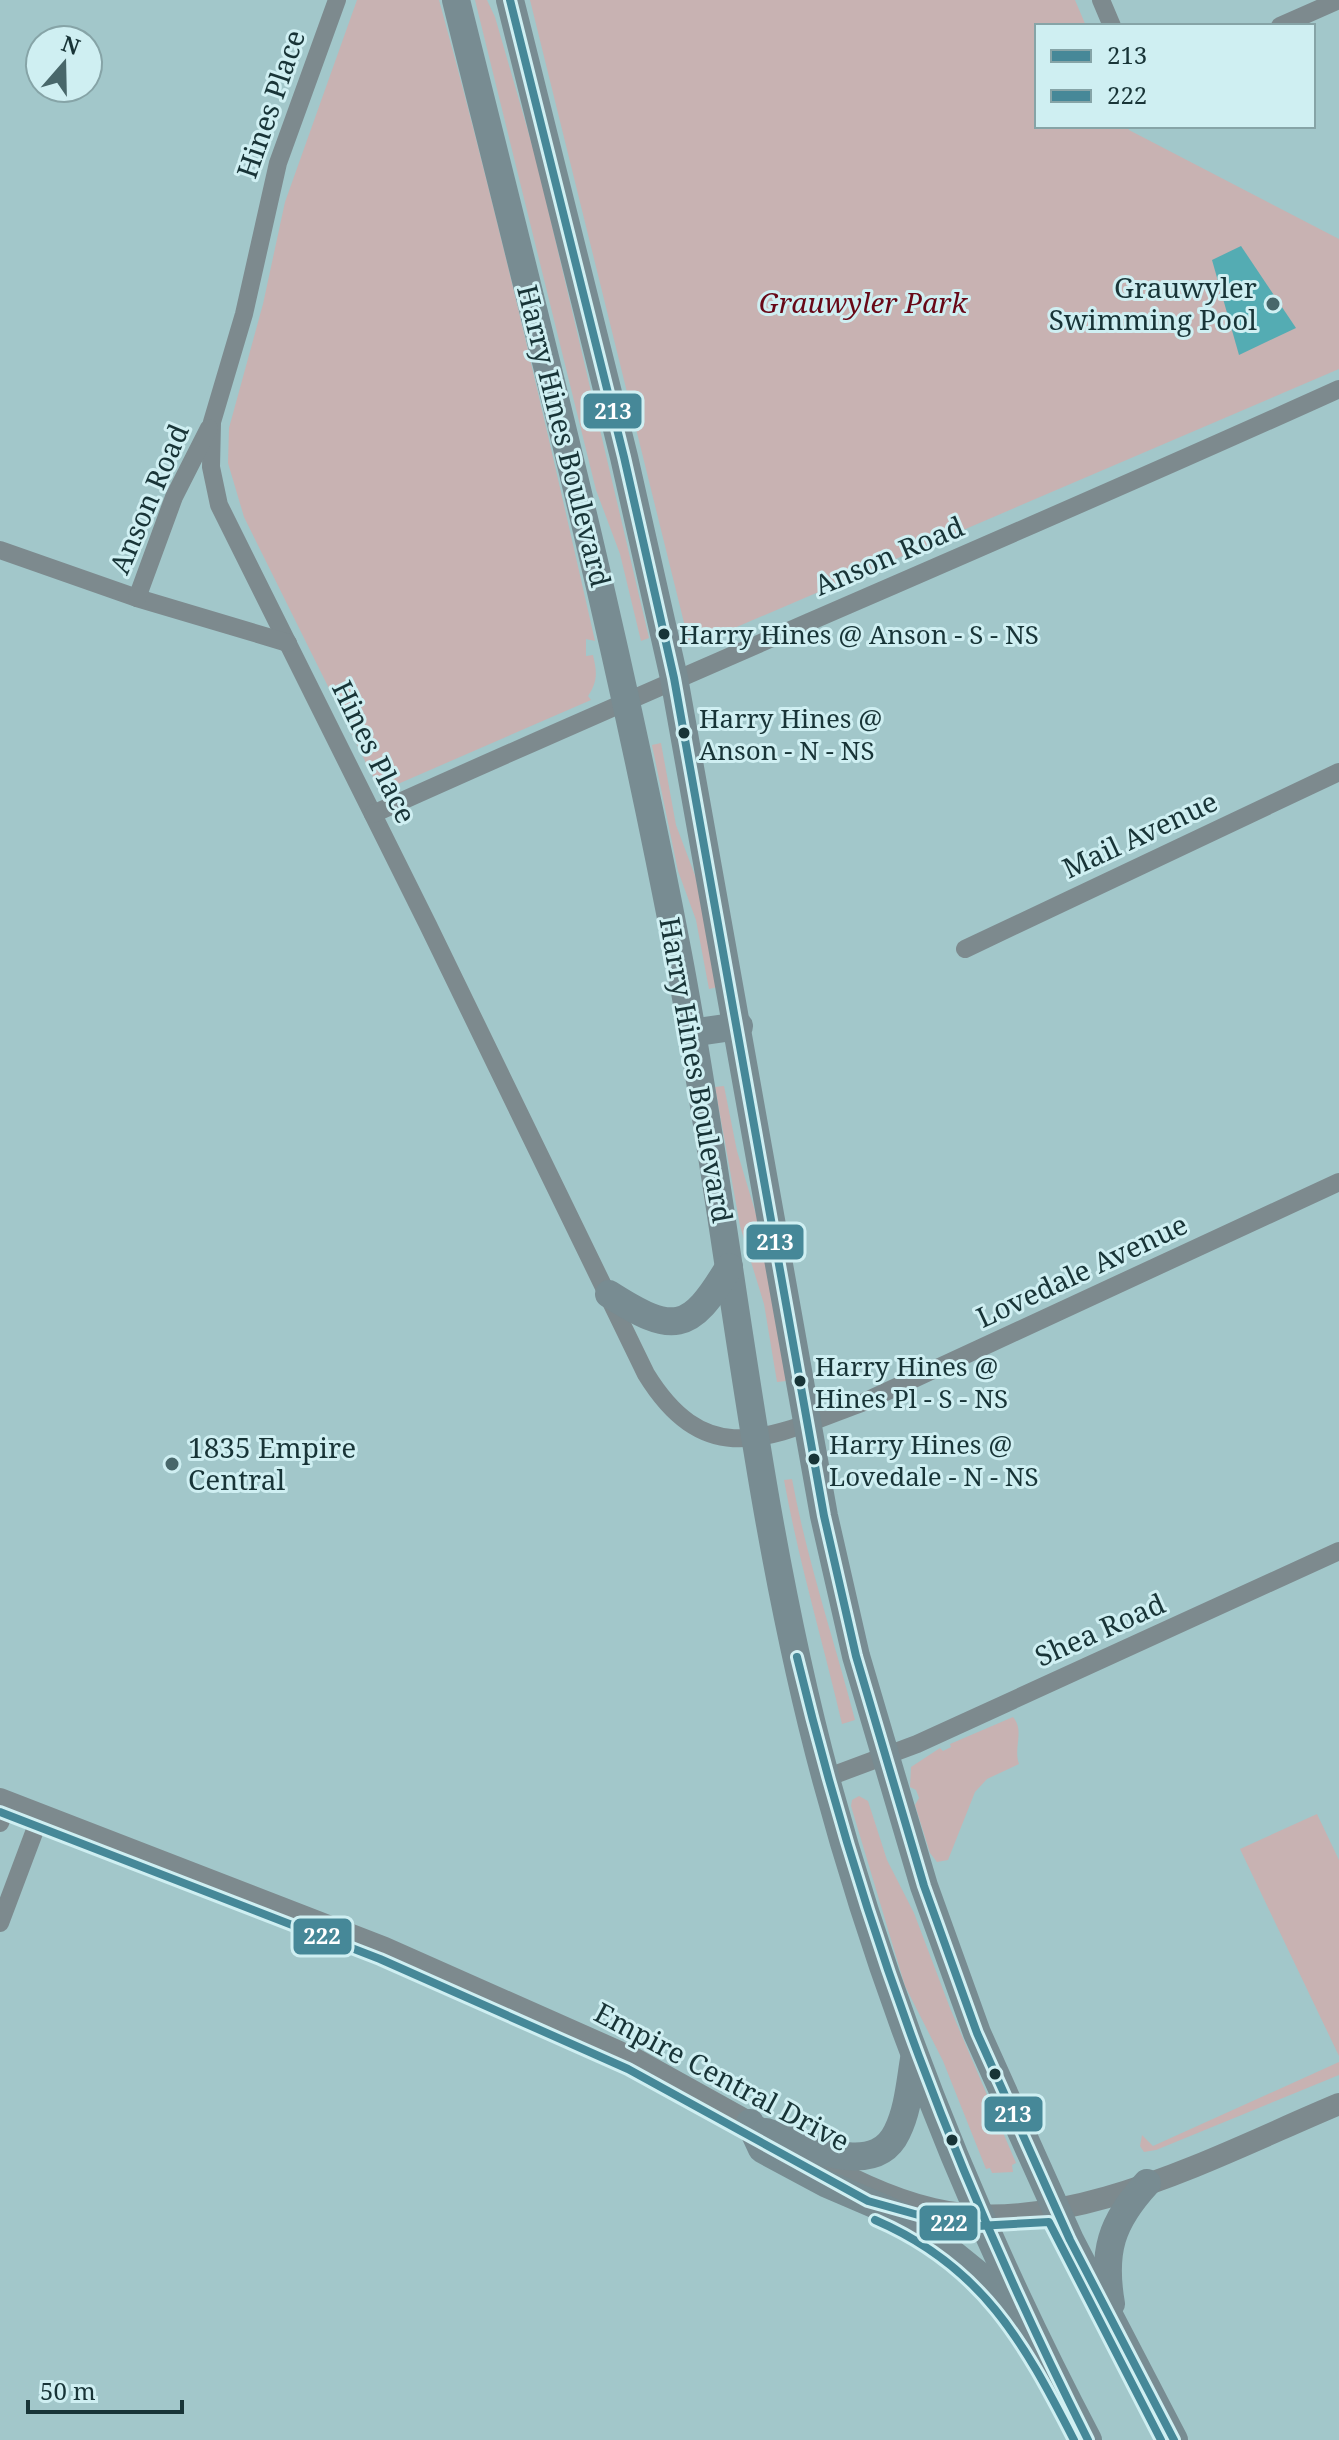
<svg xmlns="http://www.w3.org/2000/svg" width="1339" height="2440" viewBox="0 0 1339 2440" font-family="'Noto Serif',serif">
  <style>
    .green { fill: #c8b2b2 }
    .water { fill: #54acb3 }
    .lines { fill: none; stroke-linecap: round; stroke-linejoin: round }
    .minor { stroke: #7d8a8e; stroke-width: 18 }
    .tertiary { stroke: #7d8a8e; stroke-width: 22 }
    .primary { stroke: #788c92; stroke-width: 28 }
    .bus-1-casing { stroke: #cfeff2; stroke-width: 14 }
    .bus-2-casing { stroke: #cfeff2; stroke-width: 14 }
    .bus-1 { stroke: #468898; stroke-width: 8 }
    .bus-2 { stroke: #468898; stroke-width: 8 }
    .poi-dot { fill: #48676a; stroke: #cfeff2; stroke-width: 3 }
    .bus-dot { fill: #183437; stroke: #cfeff2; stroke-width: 3 }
    .labels { text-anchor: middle; stroke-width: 6; stroke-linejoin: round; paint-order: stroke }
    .bus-label { font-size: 26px; fill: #183437; stroke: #cfeff2; text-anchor: start }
    .street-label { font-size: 28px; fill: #183437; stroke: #cfeff2 }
    .poi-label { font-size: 28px; fill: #183437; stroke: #cfeff2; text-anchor: end }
    .park-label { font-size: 28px; font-style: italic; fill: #680716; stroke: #cfeff2 }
    .line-badge { stroke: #cfeff2; stroke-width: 3 }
    .badge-label { font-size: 22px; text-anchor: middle; font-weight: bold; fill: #fff }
  </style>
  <rect width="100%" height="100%" fill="#a2c7ca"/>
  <!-- green -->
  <g class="green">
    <path d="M357 0H439C498 213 546 426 595 641L586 639V656L593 655C597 672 598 681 588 696L591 700 391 787 373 777 370 765H367L244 517 228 463 229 428 263 304 285 202Z"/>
    <path d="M475 0H487L495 17 537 162 649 638 641 641 620 554 596 490Z"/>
    <path d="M530 0H1075L1086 26H1037V126H1127L1129 130 1339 239V369L690 647Z"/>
    <path d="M661 743 676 825 699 886 718 987 709 989 696 920 678 871 652 745Z"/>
    <path d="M724 1086 737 1151 758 1221 786 1381 777 1382 764 1304 740 1226 715 1087Z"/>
    <path d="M792 1479C807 1561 834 1639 855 1720L842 1724C823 1642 799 1563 784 1480Z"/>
    <path d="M1013 1717C1025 1731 1013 1747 1019 1764L987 1779 975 1792 948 1860 937 1862 930 1853 915 1805 919 1798 916 1790 910 1787 911 1767 940 1748 943 1751 951 1747 950 1744Z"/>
    <path d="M859 1796 868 1801 887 1860 914 1913 950 2008 1016 2163 1012 2165 1013 2172 992 2173 990 2168 986 2169 943 2061 905 1986 851 1806 852 1800Z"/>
    <path d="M1317 1814 1339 1860V2056L1240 1849Z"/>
    <path d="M1339 2062V2075L1156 2150 1144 2152 1140 2146 1142 2135 1153 2146Z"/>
  </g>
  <!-- water -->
  <path class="water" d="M1241 246 1296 328 1239 355 1212 260Z"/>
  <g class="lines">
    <!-- minor -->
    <g class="minor">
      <path d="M337 0 278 163 244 314 212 422 211 467 219 505 428 925 646 1374C708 1475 774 1435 864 1402L1339 1182"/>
      <path d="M1101 0 1112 26"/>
      <path d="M1280 26 1339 0"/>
      <path d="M0 550 137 598 288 643"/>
      <path d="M137 598 174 497 209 428"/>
      <path d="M373 814C694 669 1019 534 1339 389"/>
      <path d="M965 949 1339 772"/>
      <path d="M826 1778 917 1744 1339 1551"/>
      <path d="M0 1823 8 1802"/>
      <path d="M0 1923 41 1814"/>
    </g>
    <!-- tertiary -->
    <g class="tertiary">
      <path d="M0 1799 385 1948 633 2058 765 2131"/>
      <path d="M805 2154C846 2177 887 2198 933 2209 1064 2240 1221 2153 1339 2104"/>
    </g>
    <!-- primary -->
    <g class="primary">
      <path d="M456 0C535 317 617 633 678 954 730 1228 753 1509 826 1779 888 2009 977 2229 1088 2440"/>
      <path d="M510 0 624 457 674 678 824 1516 856 1656 924 1886 977 2033 1070 2240 1174 2440"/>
      <path d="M691 1033 739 1026"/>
      <path d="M609 1294C673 1335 690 1333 729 1267"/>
      <path d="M750 2123 762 2149 827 2184 911 2220 985 2280 1014 2310"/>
      <path d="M766 2132C802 2143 874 2181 897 2132 908 2110 910 2083 914 2059"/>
      <path d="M1111 2304C1102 2252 1111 2222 1147 2183"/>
    </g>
    <defs>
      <g id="bus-1">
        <path d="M510 0 624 457 674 678 824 1516 856 1656 924 1886 977 2033 1070 2240 1174 2440"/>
        <path d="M797 1657C865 1938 958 2182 1088 2440"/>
      </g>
      <g id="bus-2">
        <path d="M0 1812 380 1959 628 2069 868 2201 947 2223 978 2226 1049 2222 1161 2440"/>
        <path d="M875 2220C982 2266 1023 2341 1074 2440"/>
      </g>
    </defs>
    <!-- bus-1 casing -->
    <use href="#bus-1" class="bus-1-casing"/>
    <!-- bus-2 casing -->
    <use href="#bus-2" class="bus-2-casing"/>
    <!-- bus-1 -->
    <use href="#bus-1" class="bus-1"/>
    <!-- bus-2 -->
    <use href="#bus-2" class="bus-2"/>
  </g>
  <!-- markers -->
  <g class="poi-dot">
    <circle cx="1273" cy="304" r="8"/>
    <circle cx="172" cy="1464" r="8"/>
  </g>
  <g class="bus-dot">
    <circle cx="664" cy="634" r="7"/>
    <circle cx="684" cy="733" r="7"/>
    <circle cx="800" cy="1381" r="7"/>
    <circle cx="814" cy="1459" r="7"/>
    <circle cx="995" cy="2074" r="7"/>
    <circle cx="952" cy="2140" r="7"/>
  </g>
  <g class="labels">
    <!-- bus labels -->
    <g class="bus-label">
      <text x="679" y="644">Harry Hines @ Anson - S - NS</text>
      <text x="699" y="728">Harry Hines @<tspan x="699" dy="32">Anson - N - NS</tspan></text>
      <text x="815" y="1376">Harry Hines @<tspan x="815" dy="32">Hines Pl - S - NS</tspan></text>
      <text x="829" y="1454">Harry Hines @<tspan x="829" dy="32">Lovedale - N - NS</tspan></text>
    </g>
    <!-- street labels -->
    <g class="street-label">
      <text transform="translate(271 104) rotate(-71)" y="10">Hines Place</text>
      <text transform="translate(564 436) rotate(76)" y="10">Harry Hines Boulevard</text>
      <text transform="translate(149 499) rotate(-67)" y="10">Anson Road</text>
      <text transform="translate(889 556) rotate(-23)" y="10">Anson Road</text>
      <text transform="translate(374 752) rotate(64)" y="10">Hines Place</text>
      <text transform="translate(1140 835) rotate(-25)" y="10">Mail Avenue</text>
      <text transform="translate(696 1070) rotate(80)" y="10">Harry Hines Boulevard</text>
      <text transform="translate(1082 1271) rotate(-25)" y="10">Lovedale Avenue</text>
      <text transform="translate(1100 1630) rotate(-24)" y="10">Shea Road</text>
      <text transform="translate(722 2077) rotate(28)" y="10">Empire Central Drive</text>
    </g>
    <!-- poi labels -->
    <g class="poi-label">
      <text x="1257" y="298">Grauwyler<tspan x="1257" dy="32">Swimming Pool</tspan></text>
      <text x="188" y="1458" text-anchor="start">1835 Empire<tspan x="188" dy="32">Central</tspan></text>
    </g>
    <!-- park labels -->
    <g class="park-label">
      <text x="863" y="313">Grauwyler Park</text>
    </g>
  </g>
  <g class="line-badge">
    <rect x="582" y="392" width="61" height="38" rx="8" fill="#468898"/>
    <rect x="745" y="1223" width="60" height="38" rx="8" fill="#468898"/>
    <rect x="292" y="1917" width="61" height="39" rx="8" fill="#468898"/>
    <rect x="983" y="2095" width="61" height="38" rx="8" fill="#468898"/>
    <rect x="918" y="2204" width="61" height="38" rx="8" fill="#468898"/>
  </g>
  <g class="badge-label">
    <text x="613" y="419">213</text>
    <text x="775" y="1250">213</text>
    <text x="322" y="1944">222</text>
    <text x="1013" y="2122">213</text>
    <text x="949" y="2231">222</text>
  </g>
  <!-- legend -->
  <rect x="1035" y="24" width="280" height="104" fill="#cfeff2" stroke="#86a4a7" stroke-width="2"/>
  <rect x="1051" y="50" width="40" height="12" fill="#468898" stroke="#86a4a7" stroke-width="2"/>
  <text x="1107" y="64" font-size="24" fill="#183437">213</text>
  <rect x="1051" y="90" width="40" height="12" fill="#468898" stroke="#86a4a7" stroke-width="2"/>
  <text x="1107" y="104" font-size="24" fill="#183437">222</text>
  <!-- north arrow -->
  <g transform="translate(64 64) rotate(20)"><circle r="38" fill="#cfeff2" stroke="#86a4a7" stroke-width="2"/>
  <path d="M0-6L14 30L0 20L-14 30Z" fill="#48676a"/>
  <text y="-12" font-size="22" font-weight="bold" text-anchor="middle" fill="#183437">N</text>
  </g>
  <!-- scale -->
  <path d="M28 2400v12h154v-12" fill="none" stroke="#183437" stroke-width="4"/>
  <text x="40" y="2400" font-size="24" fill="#183437" stroke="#cfeff2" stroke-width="6" paint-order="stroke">50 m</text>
</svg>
